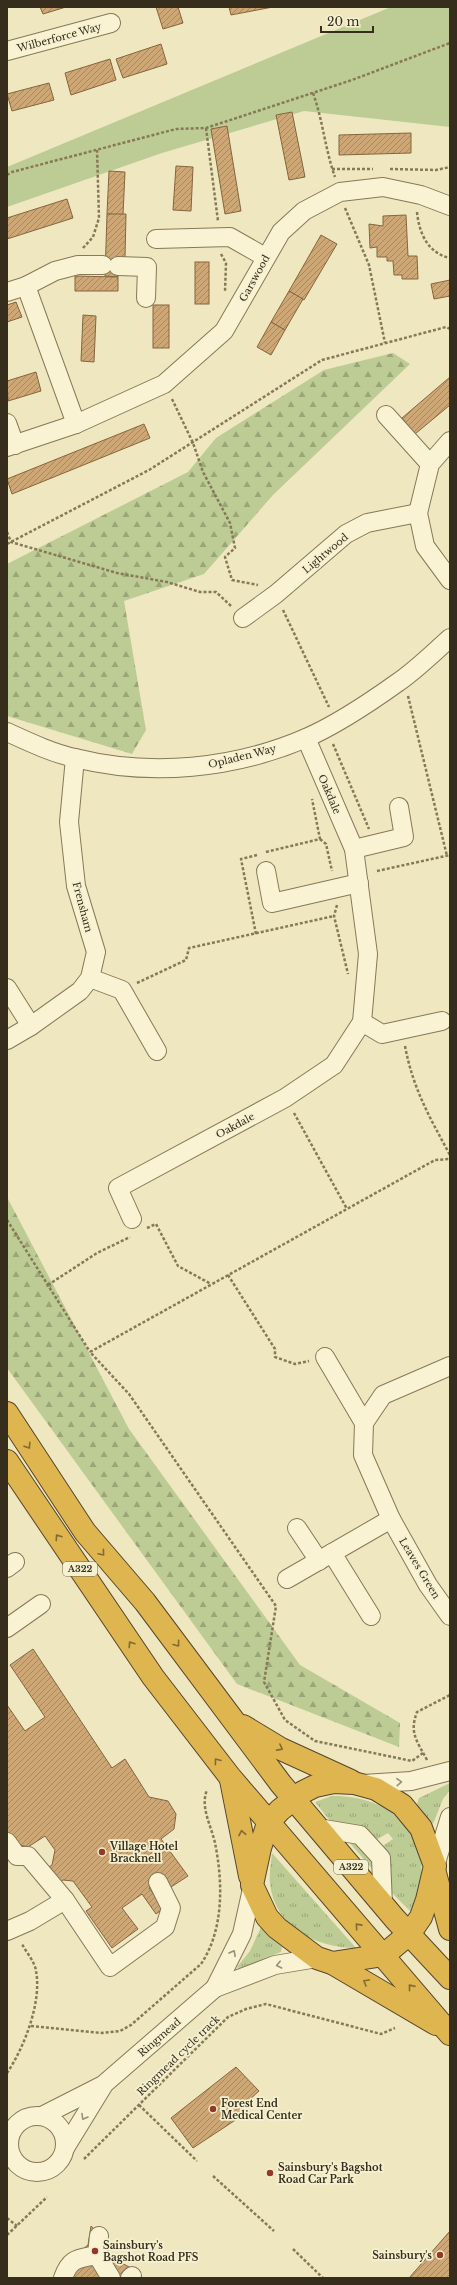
<svg xmlns="http://www.w3.org/2000/svg" width="457" height="2285" viewBox="0 0 457 2285" font-family="'Libre Baskerville',serif">
  <style>
    .grass { fill: url(#grass-tufts) }
    .forest { fill: url(#forest-firs) }
    .park { fill: #bdcc94 }
    .building { fill: url(#building-hatch); stroke: #86653e }
    .lines { fill: none; stroke-linecap: round; stroke-linejoin: round }
    .minor-casing { stroke: #877858; stroke-width: 20 }
    .highway-casing { stroke: #55452c; stroke-width: 24 }
    .path { stroke: #877858; stroke-width: 2.5; stroke-dasharray: 3 2; stroke-linecap: butt }
    .minor { stroke: #f9f3d3; stroke-width: 18 }
    .highway { stroke: #dfb54f; stroke-width: 22 }
    .oneway { stroke: #826a33 }
    .oneway2 { stroke: #989078 }
    .poi-dot { fill: #963727; stroke: #f5f0cf; stroke-width: 1.5 }
    .labels { text-anchor: middle; stroke-width: 3.5; stroke-linejoin: round; paint-order: stroke }
    .shield { fill: #f5f0cf; stroke: #6f6852; stroke-width: 1 }
    .shield-label { font-size: 9px; font-weight: bold; fill: #362d1c }
    .street-label { font-size: 10px; fill: #362d1c; stroke: #f5f0cf }
    .poi-label { font-size: 10px; font-weight: bold; fill: #362d1c; stroke: #f5f0cf; text-anchor: start }
  </style>
  <defs>
    <pattern id="grass-tufts" width="24" height="20" patternUnits="userSpaceOnUse"><rect width="24" height="20" fill="#bdcc94"/><path d="M3 7l-1-3M5 7V3M7 7l1-3M15 17l-1-3M17 17v-4M19 17l1-3" fill="none" stroke="#9aa678"/></pattern>
    <pattern id="forest-firs" width="22" height="20" patternUnits="userSpaceOnUse"><rect width="22" height="20" fill="#bdcc94"/><path d="M5 1l3.5 6h-7zM16 11l3.5 6h-7z" fill="#9aa678"/></pattern>
    <pattern id="building-hatch" width="6" height="6" patternUnits="userSpaceOnUse"><rect width="6" height="6" fill="#cda775"/><path d="M-1 1l2-2M0 6l6-6M5 7l2-2" fill="none" stroke="#a7885f"/></pattern>
  </defs>
  <rect width="100%" height="100%" fill="#eee7c0"/>
  <!-- grass -->
  <g class="grass">
    <path d="M450 1783V1790L443 1799 433 1824 417 1804 419 1798Z"/>
    <path d="M332 1796C388 1795 431 1831 420 1890 419 1897 414 1905 411 1912L392 1893 388 1866 381 1847 393 1839 388 1833 376 1840 331 1822 315 1802Z"/>
    <path d="M342 1834 378 1860 381 1879Z"/>
    <path d="M272 1853 356 1948C316 1948 275 1927 270 1884 269 1874 271 1863 272 1853Z"/>
    <path d="M262 1925 272 1939 282 1947 281 1952 239 1968 237 1967 250 1951Z"/>
  </g>
  <!-- forest -->
  <g class="forest">
    <path d="M393 353 410 364 273 495 204 574 124 601 146 730 132 754 7 716V564L188 472 216 438 324 370Z"/>
    <path d="M7 1197 129 1429 300 1665 400 1723 399 1747 237 1684 7 1368Z"/>
  </g>
  <!-- park -->
  <path class="park" d="M391 7H450V127L304 111 162 153 7 207V167Z"/>
  <!-- building -->
  <g class="building">
    <path d="M40 7H66L43 14Z"/>
    <path d="M156 7H178L183 23 163 29Z"/>
    <path d="M229 7H273L231 15Z"/>
    <path d="M161 44 167 64 123 78 116 59Z"/>
    <path d="M110 59 116 80 71 95 65 73Z"/>
    <path d="M49 83 54 100 12 111 7 94Z"/>
    <path d="M292 112 305 177 289 180 276 115Z"/>
    <path d="M227 126 241 211 225 214 211 129Z"/>
    <path d="M411 133V153L339 155V135Z"/>
    <path d="M176 166 193 167 191 211 173 210Z"/>
    <path d="M109 171 125 172 123 215 107 214Z"/>
    <path d="M67 199 73 218 7 239V218Z"/>
    <path d="M107 214H126L125 258H119L118 277 105 276Z"/>
    <path d="M406 215 408 256H417L418 279H402V275H394L393 261H387V257H377V247L370 248 369 224 383 226V216Z"/>
    <path d="M321 235 337 244 304 300 289 291Z"/>
    <rect x="195" y="262" width="14" height="42"/>
    <path d="M75 276 118 277V291H75Z"/>
    <path d="M450 280V296L434 299 431 284Z"/>
    <path d="M289 291 303 299 285 330 271 322Z"/>
    <path d="M16 302 22 317 7 322V305Z"/>
    <rect x="153" y="305" width="16" height="43"/>
    <path d="M83 315 96 316 94 362 81 361Z"/>
    <path d="M271 322 285 330 271 355 257 347Z"/>
    <path d="M36 372 41 391 8 401 7 381Z"/>
    <path d="M450 377V405L415 434 402 418Z"/>
    <path d="M144 424 150 438 12 494 7 479Z"/>
    <path d="M33 1649 112 1768 125 1759 149 1797 168 1801 176 1814 174 1829 161 1839 188 1876 171 1887 164 1878 149 1888 164 1908 156 1914 142 1894 122 1908 138 1929 112 1948 86 1911 92 1907 73 1881 63 1880 58 1883 47 1868 52 1865 55 1850 45 1836 28 1847 12 1843 7 1835V1705L25 1731 45 1717 10 1665Z"/>
    <path d="M236 2067 259 2091 247 2102 240 2117 193 2148 171 2118Z"/>
    <path d="M91 2226 108 2242V2256L135 2270 143 2278H55L59 2268 88 2245Z"/>
    <path d="M450 2231V2278H409Z"/>
  </g>
  <g class="lines">
    <defs>
      <g id="minor">
        <path d="M7 51 111 23"/>
        <path d="M156 239 230 237 265 257"/>
        <path d="M118 266 147 267 146 298"/>
        <path d="M26 286 76 424"/>
        <path d="M7 292 26 286 55 271 78 265H103"/>
        <path d="M386 415 430 464"/>
        <path d="M7 423 15 445"/>
        <path d="M450 441 430 464 418 513 425 546 450 580"/>
        <path d="M7 447 76 424 164 384 224 331 281 232 304 211 340 192 383 187 421 195 450 206"/>
        <path d="M243 618 276 594 346 534 367 523 418 513"/>
        <path d="M7 732C29 742 52 753 75 758 151 777 234 769 306 738 338 724 369 703 397 683 416 670 433 653 450 638"/>
        <path d="M354 849 404 837 399 807"/>
        <path d="M266 871 272 903 359 883"/>
        <path d="M90 978 122 990 157 1051"/>
        <path d="M7 988 31 1026"/>
        <path d="M362 1022 382 1034 442 1021"/>
        <path d="M7 1040 31 1026 80 991 90 978 96 952 76 886 69 822 75 758"/>
        <path d="M132 1219 118 1188 285 1098 334 1065 362 1022 368 954 354 849 306 738"/>
        <path d="M325 1357 364 1423"/>
        <path d="M450 1366 383 1395 364 1423 363 1455 391 1519 428 1585 450 1616"/>
        <path d="M297 1528 319 1561"/>
        <path d="M332 1553 371 1616"/>
        <path d="M7 1568 15 1562"/>
        <path d="M287 1579 391 1519"/>
        <path d="M7 1628 41 1604"/>
        <path d="M363 1784 411 1781 450 1771"/>
        <path d="M318 1828 360 1835 381 1858 383 1905"/>
        <path d="M7 1842 17 1856H28L65 1900 30 1921 7 1931"/>
        <path d="M435 1866 450 1817"/>
        <path d="M65 1900 110 1967 165 1927 171 1908 158 1882"/>
        <path d="M215 1988 242 1934 252 1889"/>
        <circle cx="37" cy="2144" r="28"/>
        <path d="M42 2116 103 2085 215 1988 275 1965 317 1958"/>
        <path d="M65 2148 103 2086"/>
        <path d="M99 2236 97 2255 111 2278"/>
        <path d="M63 2278C70 2258 77 2259 97 2255"/>
        <path d="M130 2278 132 2276"/>
      </g>
      <g id="highway">
        <path d="M7 1413 85 1532 145 1602 281 1784 395 1919 450 1978"/>
        <path d="M7 1461 153 1677 230 1777 450 2034"/>
        <path d="M243 1726 281 1749 351 1781"/>
        <path d="M231 1780 250 1876"/>
        <path d="M334 1782 354 1783 376 1789 402 1805 421 1828 435 1866 427 1900 421 1917 410 1933 384 1955 332 1963 317 1958 277 1928 267 1917 252 1885 260 1848 268 1823 280 1810 303 1792 315 1786Z"/>
        <path d="M435 1873 450 1929"/>
        <path d="M332 1963 436 2024"/>
      </g>
    </defs>
    <!-- minor casing -->
    <use href="#minor" class="minor-casing"/>
    <!-- highway casing -->
    <use href="#highway" class="highway-casing"/>
    <!-- path -->
    <g class="path">
      <path d="M313 93C323 121 325 149 335 177"/>
      <path d="M206 128 218 221"/>
      <path d="M332 169H373"/>
      <path d="M390 169 436 170 450 167"/>
      <path d="M7 175 12 172 176 129 206 128 352 80 450 43"/>
      <path d="M345 208 369 265 385 343"/>
      <path d="M417 212C419 232 427 253 450 258"/>
      <path d="M83 248 93 237 99 218 97 150"/>
      <path d="M221 254 226 263 225 292"/>
      <path d="M172 399 193 443 203 472 230 523 235 548 225 557 232 580 258 585"/>
      <path d="M7 532 11 542 117 573 167 582 200 592H216L231 606"/>
      <path d="M7 544 149 470 322 360 446 327 450 329"/>
      <path d="M283 610 329 707"/>
      <path d="M408 696 447 856"/>
      <path d="M333 744 369 829"/>
      <path d="M320 839 326 844 332 871"/>
      <path d="M266 852 320 839 312 799"/>
      <path d="M377 871 450 855"/>
      <path d="M337 905 334 916 348 974"/>
      <path d="M256 934 241 859 257 855"/>
      <path d="M137 983 186 960 189 948 334 916"/>
      <path d="M405 1046C413 1089 430 1118 450 1155"/>
      <path d="M294 1113 347 1209"/>
      <path d="M7 1220 90 1352"/>
      <path d="M147 1228 156 1224 178 1266 211 1284"/>
      <path d="M228 1275 275 1349V1357L295 1364 309 1361"/>
      <path d="M48 1285 97 1253 130 1237"/>
      <path d="M423 1753 412 1761 315 1741 285 1720 264 1682 276 1606 129 1394 90 1352 435 1160 450 1159"/>
      <path d="M427 1760C417 1741 409 1733 417 1712L450 1695"/>
      <path d="M31 2026 102 2033 120 2031 131 2025 201 1964C224 1930 223 1882 215 1843 211 1825 200 1807 207 1790"/>
      <path d="M7 2073C24 2048 42 2002 36 1971 35 1962 26 1952 22 1944"/>
      <path d="M139 2105 197 2161"/>
      <path d="M84 2159 228 2017 246 2009 266 2004 381 2034 395 2028"/>
      <path d="M213 2176 274 2231"/>
      <path d="M7 2218 17 2226"/>
      <path d="M7 2235 47 2197"/>
      <path d="M293 2249 323 2278"/>
    </g>
    <!-- minor -->
    <use href="#minor" class="minor"/>
    <!-- highway -->
    <use href="#highway" class="highway"/>
  </g>
  <!-- one-way arrows -->
  <defs><path id="oneway-chevron" d="M-2-3.5L2.5 0L-2 3.5" fill="none" stroke-width="1.6" stroke-linecap="round" stroke-linejoin="round"/></defs>
  <g class="oneway">
    <use href="#oneway-chevron" transform="translate(28 1446) rotate(57)"/>
    <use href="#oneway-chevron" transform="translate(58 1537) rotate(-124)"/>
    <use href="#oneway-chevron" transform="translate(102 1553) rotate(50)"/>
    <use href="#oneway-chevron" transform="translate(131 1644) rotate(-124)"/>
    <use href="#oneway-chevron" transform="translate(177 1644) rotate(53)"/>
    <use href="#oneway-chevron" transform="translate(280 1748) rotate(28)"/>
    <use href="#oneway-chevron" transform="translate(217 1761) rotate(-127)"/>
    <use href="#oneway-chevron" transform="translate(242 1833) rotate(-101)"/>
    <use href="#oneway-chevron" transform="translate(358 1926) rotate(-132)"/>
    <use href="#oneway-chevron" transform="translate(366 1982) rotate(-150)"/>
    <use href="#oneway-chevron" transform="translate(411 1987) rotate(-129)"/>
  </g>
  <g class="oneway2">
    <use href="#oneway-chevron" transform="translate(399 1782) rotate(-3)"/>
    <use href="#oneway-chevron" transform="translate(233 1953) rotate(-61)"/>
    <use href="#oneway-chevron" transform="translate(279 1965) rotate(167)"/>
    <use href="#oneway-chevron" transform="translate(84 2117) rotate(120)"/>
  </g>
  <!-- markers -->
  <g class="poi-dot">
    <circle cx="102" cy="1852" r="4"/>
    <circle cx="213" cy="2109" r="4"/>
    <circle cx="270" cy="2173" r="4"/>
    <circle cx="95" cy="2251" r="4"/>
    <circle cx="440" cy="2255" r="4"/>
  </g>
  <g class="labels">
    <!-- shield labels -->
    <g class="shield">
      <rect x="63" y="1562" width="34" height="14" rx="3"/>
      <rect x="334" y="1860" width="34" height="14" rx="3"/>
    </g>
    <g class="shield-label">
      <text x="80" y="1572">A322</text>
      <text x="351" y="1870">A322</text>
    </g>
    <!-- street labels -->
    <g class="street-label">
      <text transform="translate(59 37) rotate(-15)" y="4">Wilberforce Way</text>
      <text transform="translate(254 278) rotate(-61)" y="4">Garswood</text>
      <text transform="translate(325 553) rotate(-40)" y="4">Lightwood</text>
      <text transform="translate(242 756) rotate(-14)" y="4">Opladen Way</text>
      <text transform="translate(330 794) rotate(67)" y="4">Oakdale</text>
      <text transform="translate(83 907) rotate(75)" y="4">Frensham</text>
      <text transform="translate(235 1125) rotate(-28)" y="4">Oakdale</text>
      <text transform="translate(420 1568) rotate(59)" y="4">Leaves Green</text>
      <text transform="translate(159 2037) rotate(-41)" y="4">Ringmead</text>
      <text transform="translate(178 2055) rotate(-44)" y="4">Ringmead cycle track</text>
    </g>
    <!-- poi labels -->
    <g class="poi-label">
      <text x="110" y="1850">Village Hotel<tspan x="110" dy="12">Bracknell</tspan></text>
      <text x="221" y="2107">Forest End<tspan x="221" dy="12">Medical Center</tspan></text>
      <text x="278" y="2171">Sainsbury's Bagshot<tspan x="278" dy="12">Road Car Park</tspan></text>
      <text x="103" y="2249">Sainsbury's<tspan x="103" dy="12">Bagshot Road PFS</tspan></text>
      <text x="432" y="2259" text-anchor="end">Sainsbury's</text>
    </g>
  </g>
  <!-- border -->
  <rect width="457" height="2285" fill="none" stroke="#362d1c" stroke-width="16"/>
  <!-- scale -->
  <path d="M321 26v6h52v-6" fill="none" stroke="#362d1c" stroke-width="2"/>
  <text x="327" y="26" font-size="12" fill="#362d1c" stroke="#f5f0cf" stroke-width="3" paint-order="stroke">20 m</text>
</svg>
